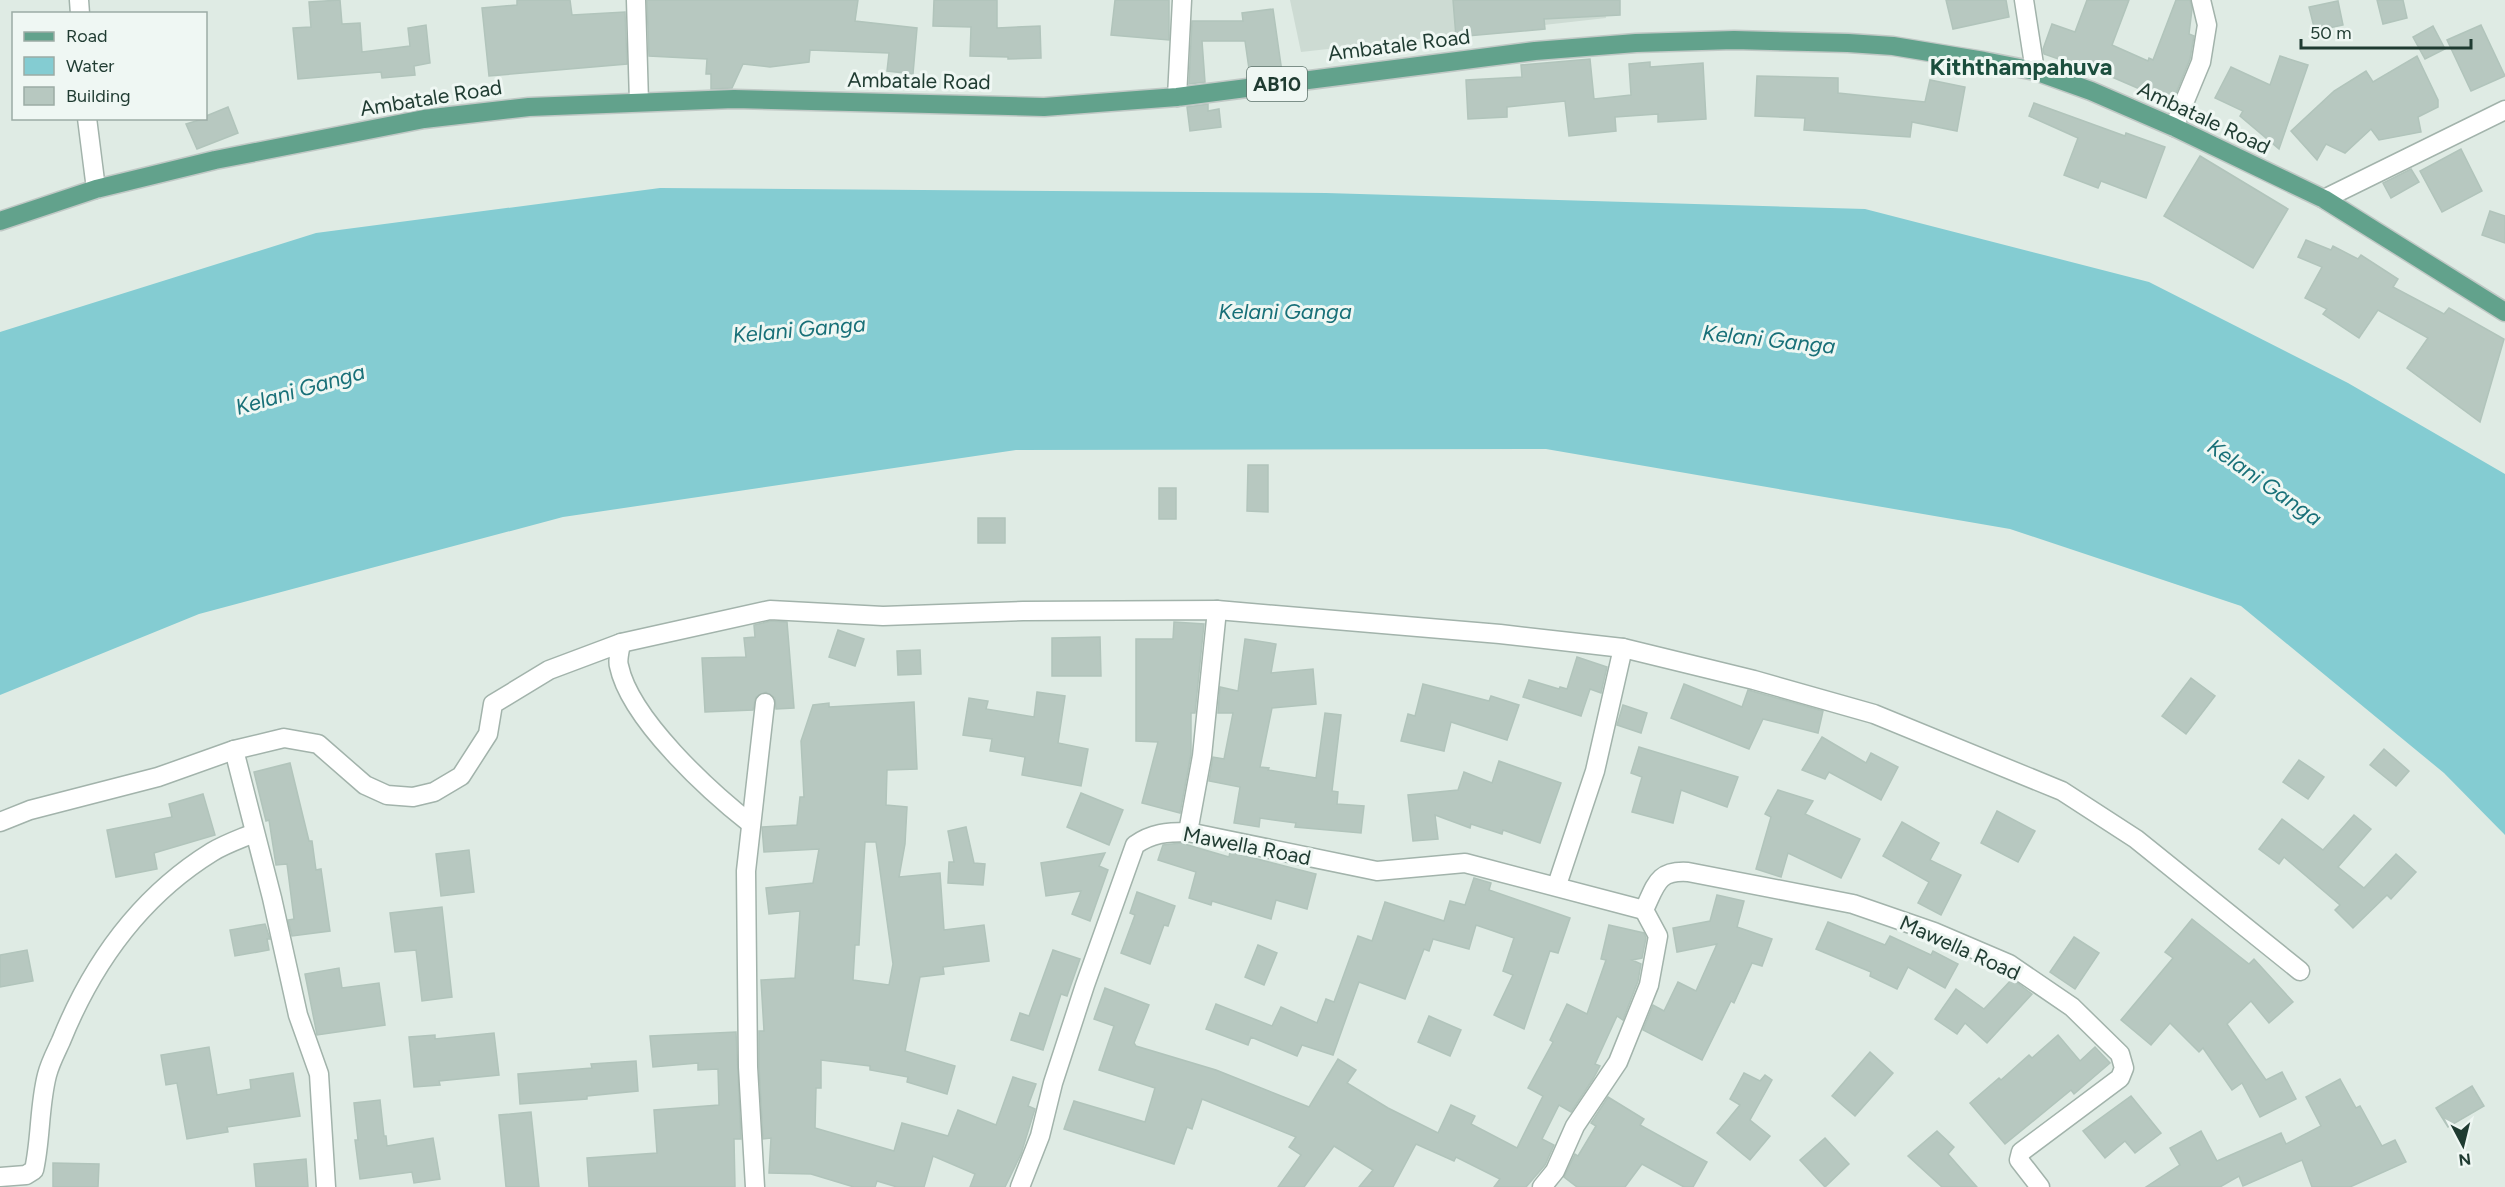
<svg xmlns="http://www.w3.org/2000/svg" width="2505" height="1187" viewBox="0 0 2505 1187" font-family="Figtree,sans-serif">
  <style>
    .built { fill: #cddbd3 }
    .water { fill: #84ccd2 }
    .building { fill: #b7c8c0; stroke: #b1c4bb; stroke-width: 1.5; fill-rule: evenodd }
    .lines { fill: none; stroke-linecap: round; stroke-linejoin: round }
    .minor-casing { stroke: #a2b3ab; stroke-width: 21 }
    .primary-casing { stroke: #c0c8c5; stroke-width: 21 }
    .minor { stroke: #fff; stroke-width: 18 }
    .primary { stroke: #62a28c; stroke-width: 18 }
    .labels { text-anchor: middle; stroke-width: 6; stroke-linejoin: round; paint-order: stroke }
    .shield { fill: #eff7f3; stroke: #5d736b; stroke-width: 1.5 }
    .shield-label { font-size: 20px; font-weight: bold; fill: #1f3b31 }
    .street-label { font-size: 21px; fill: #1f3b31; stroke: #eff7f3 }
    .water-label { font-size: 22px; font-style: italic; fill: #187078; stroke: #eff7f3 }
    .quarter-label { font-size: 24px; font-weight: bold; fill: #1b4e3d; stroke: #eff7f3 }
  </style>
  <rect width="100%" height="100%" fill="#dfebe4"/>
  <!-- built -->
  <path class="built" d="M1290 0H1605L1606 18 1301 52Z"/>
  <!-- water -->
  <path class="water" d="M660 188 1326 193 1865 209 2149 282 2348 383 2505 474V835L2444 773 2241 606 2010 529 1546 449 1016 450 563 517 199 614 0 695V332L316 233Z"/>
  <!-- building -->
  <g class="building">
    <path d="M340 0 342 24 360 23 362 52 410 46 408 28 426 25 430 63 414 66 415 75 382 78 381 72 298 79 293 28 311 27 309 2Z"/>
    <path d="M517 0H570L572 15 625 12 627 64 489 76 482 8 517 5Z"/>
    <path d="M647 0H858L855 21 917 28 913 74 887 71 889 53 810 50 809 62 770 67 743 64 732 88 711 89V74H706L707 59 649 56Z"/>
    <path d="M934 0H997V28L1040 26 1041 58 1008 59V57L970 56 971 27 933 26Z"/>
    <path d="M1115 0H1169V40L1111 35Z"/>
    <path d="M1453 0H1620V15L1544 19 1545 29 1456 37Z"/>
    <path d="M1946 0H2006L2009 17 1953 29Z"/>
    <path d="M2087 0H2129L2112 45 2148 61 2149 58 2153 60 2176 0H2190L2192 9 2189 34 2194 36 2190 59 2172 103 2105 74 2104 75 2044 54 2043 49 2052 24 2075 32Z"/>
    <path d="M2377 0H2403L2407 18 2383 24Z"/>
    <path d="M2338 1 2343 25 2315 31 2309 7Z"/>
    <path d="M1273 9 1282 72 1250 76 1245 41H1202L1205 82 1189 84 1192 21H1243L1242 13Z"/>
    <path d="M2481 25 2505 76 2471 91 2447 40Z"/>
    <path d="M2433 26 2445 49 2425 59 2413 37Z"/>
    <path d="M2280 56 2308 65 2279 149 2240 116 2243 111 2215 98 2231 67 2270 85Z"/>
    <path d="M2417 56 2438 100V107L2418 117 2421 132 2379 140 2371 129 2345 153 2326 144 2317 160 2291 131 2334 91 2366 71 2373 82Z"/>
    <path d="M1590 59 1594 99 1631 95 1629 64 1650 62V67L1703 63 1706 119 1658 122V114L1615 117 1616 131 1569 136 1565 101 1507 107V117L1468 119 1466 80 1522 77 1521 65Z"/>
    <path d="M1757 76 1838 78V93L1925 102 1930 80 1965 87 1957 131 1912 122 1910 137 1804 130 1805 118 1755 116Z"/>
    <path d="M2034 103 2125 136 2126 133 2165 147 2146 198 2101 181 2098 188 2064 175 2078 138 2029 116Z"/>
    <path d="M1208 104V111L1219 109 1221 127 1190 131 1187 107Z"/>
    <path d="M228 107 238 133 197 149 186 124 206 118V116Z"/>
    <path d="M2461 149 2482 191 2442 212 2420 171Z"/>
    <path d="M2200 156 2288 209 2253 268 2164 216Z"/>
    <path d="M2411 169 2419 182 2391 198 2383 183Z"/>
    <path d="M2490 211 2505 216V243L2482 235Z"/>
    <path d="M2306 240 2331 250 2333 246 2358 259 2361 255 2398 279 2393 287 2444 314 2449 308 2504 339 2480 422 2407 368 2428 338 2378 310 2359 338 2323 314 2327 309 2305 298 2322 267 2298 257Z"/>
    <path d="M1248 465H1268V512L1247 511Z"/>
    <rect x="1159" y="488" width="17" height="31"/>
    <rect x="978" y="518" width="27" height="25"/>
    <path d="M771 621 787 622 794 708 776 709 775 698 766 692 756 697 753 710 705 712 702 658 746 657 744 638 755 637 754 625Z"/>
    <path d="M1174 622 1204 624 1195 713H1191V754L1180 813 1142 803 1158 742 1136 741V639H1173Z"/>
    <path d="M838 630 864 639 855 666 829 657Z"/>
    <path d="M1100 637 1101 676H1052V638Z"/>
    <path d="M1245 639 1276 644 1271 673 1313 669 1316 704 1272 708 1260 767 1269 768 1268 770 1316 778 1325 713 1341 715 1332 791 1338 792 1337 804 1364 806 1361 833 1295 827 1296 823 1260 818 1259 827 1234 823 1240 787 1209 781 1213 757 1224 759 1233 713H1218L1220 687 1238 691Z"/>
    <path d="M920 650 921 674 898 675 897 651Z"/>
    <path d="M1577 657 1607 667 1601 693 1590 689 1581 716 1523 697 1529 680 1559 689 1560 687 1567 689Z"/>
    <path d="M2191 678 2215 696 2186 734 2162 716Z"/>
    <path d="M1423 684 1489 701 1491 696 1519 705 1507 740 1451 722 1444 751 1401 741 1408 714 1415 716Z"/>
    <path d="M1684 684 1742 707 1748 690 1823 711 1818 733 1763 719 1749 749 1671 718Z"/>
    <path d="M1037 692 1065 696 1058 743 1088 749 1081 786 1022 775 1025 757 990 751 992 739 963 735 969 698 988 701 986 709 1034 717Z"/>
    <path d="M914 702 917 769 887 770 886 805 907 807 905 844 899 877 940 873 944 930 984 925 989 961 943 967 944 974 920 977 905 1051 955 1066 947 1094 907 1082 908 1077 870 1070V1066L821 1060V1088H816L815 1128 894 1151 902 1123 948 1136 958 1110 996 1125 1013 1077 1036 1084 1028 1106 1035 1109 1021 1154 1005 1187H970L975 1174 933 1156 924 1187H897L877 1181 875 1187H854L811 1174 769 1173 771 1138 763 1139 759 1067V1031H764L761 980 795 978 800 911 769 914 766 888 813 883 819 849 764 852 762 827 797 825 800 797H804L801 741 813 705 829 703V707ZM865 842H876L893 964 889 985 853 980 855 945H859Z"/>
    <path d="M1623 705 1647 713 1641 733 1617 725Z"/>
    <path d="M1822 737 1866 763 1871 753 1898 767 1881 800 1829 772 1825 779 1802 770Z"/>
    <path d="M1639 747 1738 777 1727 807 1681 790 1673 823 1632 812 1642 777 1631 773Z"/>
    <path d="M2384 749 2409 771 2396 786 2370 765Z"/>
    <path d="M2299 760 2324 777 2308 799 2283 782Z"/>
    <path d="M1499 761 1561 783 1540 843 1503 830 1502 834 1471 824 1470 828 1435 815 1438 839 1413 841 1408 795 1458 790 1464 772 1492 783Z"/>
    <path d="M290 763 309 841H312L316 870 321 869 330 931 292 936 288 920 294 919 287 864 276 865 269 820 266 821 254 772Z"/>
    <path d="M1778 790 1813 801 1805 814 1860 839 1841 878 1788 853 1781 877 1756 869 1771 817 1765 814Z"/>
    <path d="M1081 793 1123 810 1109 845 1067 827Z"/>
    <path d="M203 794 215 835 154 853 157 869 116 877 107 830 172 817 169 804Z"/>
    <path d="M1997 811 2035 831 2018 862 1981 843Z"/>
    <path d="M2354 815 2371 829 2338 867 2364 888 2396 854 2416 872 2391 899 2387 895 2353 928 2335 910 2340 905 2284 857 2279 864 2259 849 2282 819 2323 850Z"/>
    <path d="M1902 822 1939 843 1930 860 1961 875 1941 915 1918 903 1929 882 1883 856Z"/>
    <path d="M966 827 974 863 985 864 983 885 948 883 949 862H954L948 831Z"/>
    <path d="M1181 843 1229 857 1230 852 1316 874 1307 909 1276 900 1271 919 1212 901 1211 905 1189 898 1196 872 1158 860 1163 845Z"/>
    <path d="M469 850 474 892 441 896 436 854Z"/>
    <path d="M1105 853 1099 866 1108 870 1090 921 1072 914 1081 891 1046 896 1041 863Z"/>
    <path d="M1474 878 1491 883 1489 890 1570 918 1558 953 1550 951 1524 1029 1494 1015 1513 975 1503 971 1514 938 1476 925 1469 949 1433 939 1429 951 1424 949 1405 999 1359 982 1333 1055 1302 1045 1297 1056 1251 1037 1248 1045 1206 1029 1216 1004 1272 1026 1281 1007 1317 1023 1326 999 1334 1002 1358 936 1372 941 1385 902 1444 921 1450 901 1465 905Z"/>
    <path d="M1137 892 1175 906 1168 926 1164 925 1150 964 1121 953 1135 915 1130 913Z"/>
    <path d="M1717 895 1744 901 1737 927 1772 939 1762 966 1752 963 1734 1003 1731 1001 1702 1060 1643 1030 1653 1005 1664 1011 1678 982 1696 991 1717 944 1677 952 1673 928 1710 921Z"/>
    <path d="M442 907 452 997 422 1001 416 950 395 952 390 913Z"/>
    <path d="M2192 919 2249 964 2254 959 2293 1002 2269 1023 2251 1001 2227 1024 2266 1080 2282 1072 2296 1099 2260 1117 2242 1083 2232 1090 2203 1048 2199 1052 2170 1023 2151 1045 2121 1020 2173 958 2165 952Z"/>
    <path d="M1828 922 1885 945 1890 936 1931 955 1933 951 1958 964 1945 988 1908 967 1897 989 1870 976 1871 972 1816 949Z"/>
    <path d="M265 924 270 939H267L269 950 235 956 230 930Z"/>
    <path d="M1609 925 1644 933 1646 938 1642 958 1632 960 1641 964 1638 981 1623 1020 1617 1016 1595 1064 1600 1066 1593 1079 1571 1112 1559 1105 1542 1139 1554 1145 1545 1165 1526 1187H1494L1500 1179 1456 1157 1454 1161 1416 1144 1393 1187H1359L1373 1170 1334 1146 1304 1187H1278L1301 1155 1289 1147 1296 1137 1202 1099 1192 1129 1187 1127 1174 1164 1064 1129 1074 1101 1145 1122 1155 1088 1099 1070 1114 1026 1094 1019 1105 988 1149 1005 1134 1043 1136 1046 1216 1070 1309 1107 1338 1059 1356 1070 1347 1083 1388 1108 1438 1133 1451 1105 1475 1116 1471 1124 1517 1148 1543 1096 1528 1088 1553 1042 1550 1040 1567 1004 1587 1014 1606 960 1601 959Z"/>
    <path d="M2074 937 2099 953 2075 989 2050 972Z"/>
    <path d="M1258 945 1277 953 1264 985 1245 977Z"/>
    <path d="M27 950 33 981 0 987V955Z"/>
    <path d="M1053 950 1080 959 1067 996 1061 994 1043 1050 1011 1040 1020 1013 1029 1016Z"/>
    <path d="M339 968 342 988 379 983 385 1025 317 1035 305 974Z"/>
    <path d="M2012 979 2032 994 1987 1043 1965 1023 1957 1034 1935 1019 1956 989 1984 1009Z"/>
    <path d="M1429 1016 1461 1030 1450 1056 1418 1042Z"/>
    <path d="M736 1032 741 1139H734L735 1187H589L587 1158 657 1153 654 1110 719 1105 718 1069 698 1070V1063L653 1067 650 1036Z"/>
    <path d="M494 1033 499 1075 439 1081 440 1085 414 1087 409 1037 435 1035V1039Z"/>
    <path d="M2058 1035 2080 1061 2095 1047 2110 1063 2074 1094 2071 1090 2005 1144 1970 1103 1999 1078 2001 1080 2029 1055 2032 1058Z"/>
    <path d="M209 1047 217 1095 251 1089 250 1080 293 1073 300 1116 227 1127 228 1132 187 1139 177 1083 166 1085 161 1055Z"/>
    <path d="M1870 1052 1893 1073 1855 1116 1832 1096Z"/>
    <path d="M636 1061 638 1091 587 1096V1099L520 1104 518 1074 592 1068 591 1064Z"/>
    <path d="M1744 1073 1760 1081 1765 1075 1772 1080 1750 1120 1770 1136 1750 1160 1717 1133 1740 1105 1730 1099Z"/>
    <path d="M2340 1079 2356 1108 2360 1106 2382 1146 2395 1140 2406 1162 2350 1187H2312L2302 1160 2243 1186 2239 1176 2220 1187H2146L2180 1165 2170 1148 2201 1131 2217 1161 2281 1133 2286 1144 2321 1126 2306 1097Z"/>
    <path d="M2472 1086 2484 1106 2448 1127 2436 1108Z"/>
    <path d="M2131 1096 2161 1133 2135 1153 2125 1141 2105 1158 2083 1131Z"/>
    <path d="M1608 1097 1644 1119 1640 1125 1707 1162 1693 1187H1684L1642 1164 1625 1187H1577L1564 1177 1575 1154 1578 1156 1596 1126 1591 1123Z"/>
    <path d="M380 1100 384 1136H386L387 1146 433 1138 440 1179 414 1183 412 1172 360 1179 355 1140H358L354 1103Z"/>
    <path d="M531 1112 539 1187H506L499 1115Z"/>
    <path d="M1937 1131 1954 1147 1948 1154 1977 1187H1942L1908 1156Z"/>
    <path d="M1825 1138 1849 1164 1825 1187 1800 1160Z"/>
    <path d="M306 1159 308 1187H256L254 1164Z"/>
    <path d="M53 1163 99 1164 98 1187H53Z"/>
  </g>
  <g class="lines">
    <defs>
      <g id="minor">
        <path d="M79 0 80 14"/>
        <path d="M636 0 639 102"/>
        <path d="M2024 0 2035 71"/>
        <path d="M1177 97 1182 0"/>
        <path d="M87 118 96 189"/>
        <path d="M2174 127 2201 62 2207 25 2201 0"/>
        <path d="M2324 199 2505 110"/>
        <path d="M621 643C620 650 617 660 619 666 630 719 709 791 751 824"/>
        <path d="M234 750 272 898 298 1015 319 1074 326 1187"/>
        <path d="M0 822 30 810 158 777 234 750 284 738 318 744 365 785 387 795 413 797 434 792 461 776 488 734 493 704 549 670 621 643 770 610 883 616 1023 611 1217 610 1500 634 1623 648 1754 680 1874 714 2062 791 2136 839 2300 971"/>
        <path d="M1188 832 1202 756 1217 610"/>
        <path d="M1557 885 1595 771 1623 648"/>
        <path d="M0 1177 26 1175 34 1170C41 1139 39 1106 47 1075 50 1063 56 1052 61 1041 92 964 141 896 212 852 225 844 240 839 254 833"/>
        <path d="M755 1187 748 1067 746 871 765 703"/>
        <path d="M1020 1187 1040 1136 1053 1083 1085 985 1135 845C1152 833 1167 832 1188 832L1377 871 1465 863 1644 910"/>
        <path d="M1542 1187 1555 1171 1575 1126 1618 1062 1649 985 1658 936 1644 910C1656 885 1657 870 1688 872L1853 904 1934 932 2009 964 2072 1007 2120 1054 2124 1068 2120 1078 2021 1152 2019 1160 2040 1187"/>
      </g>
      <path id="primary" d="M0 221 96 189 215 160 424 119 529 107 734 99 1044 107 1177 97 1535 51 1636 43 1734 40 1848 43 1893 46 1984 61 2035 71 2091 91 2174 127 2324 199 2505 312"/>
    </defs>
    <!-- minor casing -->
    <use href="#minor" class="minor-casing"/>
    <!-- primary casing -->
    <use href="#primary" class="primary-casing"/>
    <!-- minor -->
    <use href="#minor" class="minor"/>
    <!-- primary -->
    <use href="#primary" class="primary"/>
  </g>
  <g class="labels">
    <!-- shield labels -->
    <rect class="shield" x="1247" y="67" width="60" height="34" rx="4.5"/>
    <g class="shield-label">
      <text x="1277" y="91">AB10</text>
    </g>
    <!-- street labels -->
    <g class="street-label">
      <text transform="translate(1399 45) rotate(-7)" y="7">Ambatale Road</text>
      <text transform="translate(919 81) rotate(1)" y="7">Ambatale Road</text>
      <text transform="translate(431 98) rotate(-9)" y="7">Ambatale Road</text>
      <text transform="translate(2204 118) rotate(25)" y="7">Ambatale Road</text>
      <text transform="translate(1247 846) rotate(11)" y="7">Mawella Road</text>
      <text transform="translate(1960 948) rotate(24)" y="7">Mawella Road</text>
    </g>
    <!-- water labels -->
    <g class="water-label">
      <text x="1285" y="319">Kelani Ganga</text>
      <text transform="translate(799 329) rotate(-5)" y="8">Kelani Ganga</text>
      <text transform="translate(1769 339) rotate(6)" y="8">Kelani Ganga</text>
      <text transform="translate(300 389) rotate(-16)" y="8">Kelani Ganga</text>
      <text transform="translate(2265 482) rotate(35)" y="8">Kelani Ganga</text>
    </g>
    <!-- quarter labels -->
    <g class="quarter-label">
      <text x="2021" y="75">Kiththampahuva</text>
    </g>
  </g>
  <!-- legend -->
  <rect x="12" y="12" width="195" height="108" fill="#eff7f3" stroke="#9caca5" stroke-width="1.5"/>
  <rect x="24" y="32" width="30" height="9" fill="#62a28c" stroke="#9caca5" stroke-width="1.5"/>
  <text x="66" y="42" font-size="18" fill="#1f3b31">Road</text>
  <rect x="24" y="57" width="30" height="18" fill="#84ccd2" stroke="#9caca5" stroke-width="1.5"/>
  <text x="66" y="72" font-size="18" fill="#1f3b31">Water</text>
  <rect x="24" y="87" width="30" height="18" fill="#b7c8c0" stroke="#9caca5" stroke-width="1.5"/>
  <text x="66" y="102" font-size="18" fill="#1f3b31">Building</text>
  <!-- north arrow -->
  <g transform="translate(2463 1145) rotate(173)" stroke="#eff7f3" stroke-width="4.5" paint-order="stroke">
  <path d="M0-4.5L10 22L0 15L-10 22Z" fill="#1f3b31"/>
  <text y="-9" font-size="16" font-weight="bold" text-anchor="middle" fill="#1f3b31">N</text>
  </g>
  <!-- scale -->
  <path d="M2301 39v9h170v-9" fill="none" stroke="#1f3b31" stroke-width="3"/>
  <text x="2310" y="39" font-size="18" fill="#1f3b31" stroke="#eff7f3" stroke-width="4.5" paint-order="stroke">50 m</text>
</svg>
